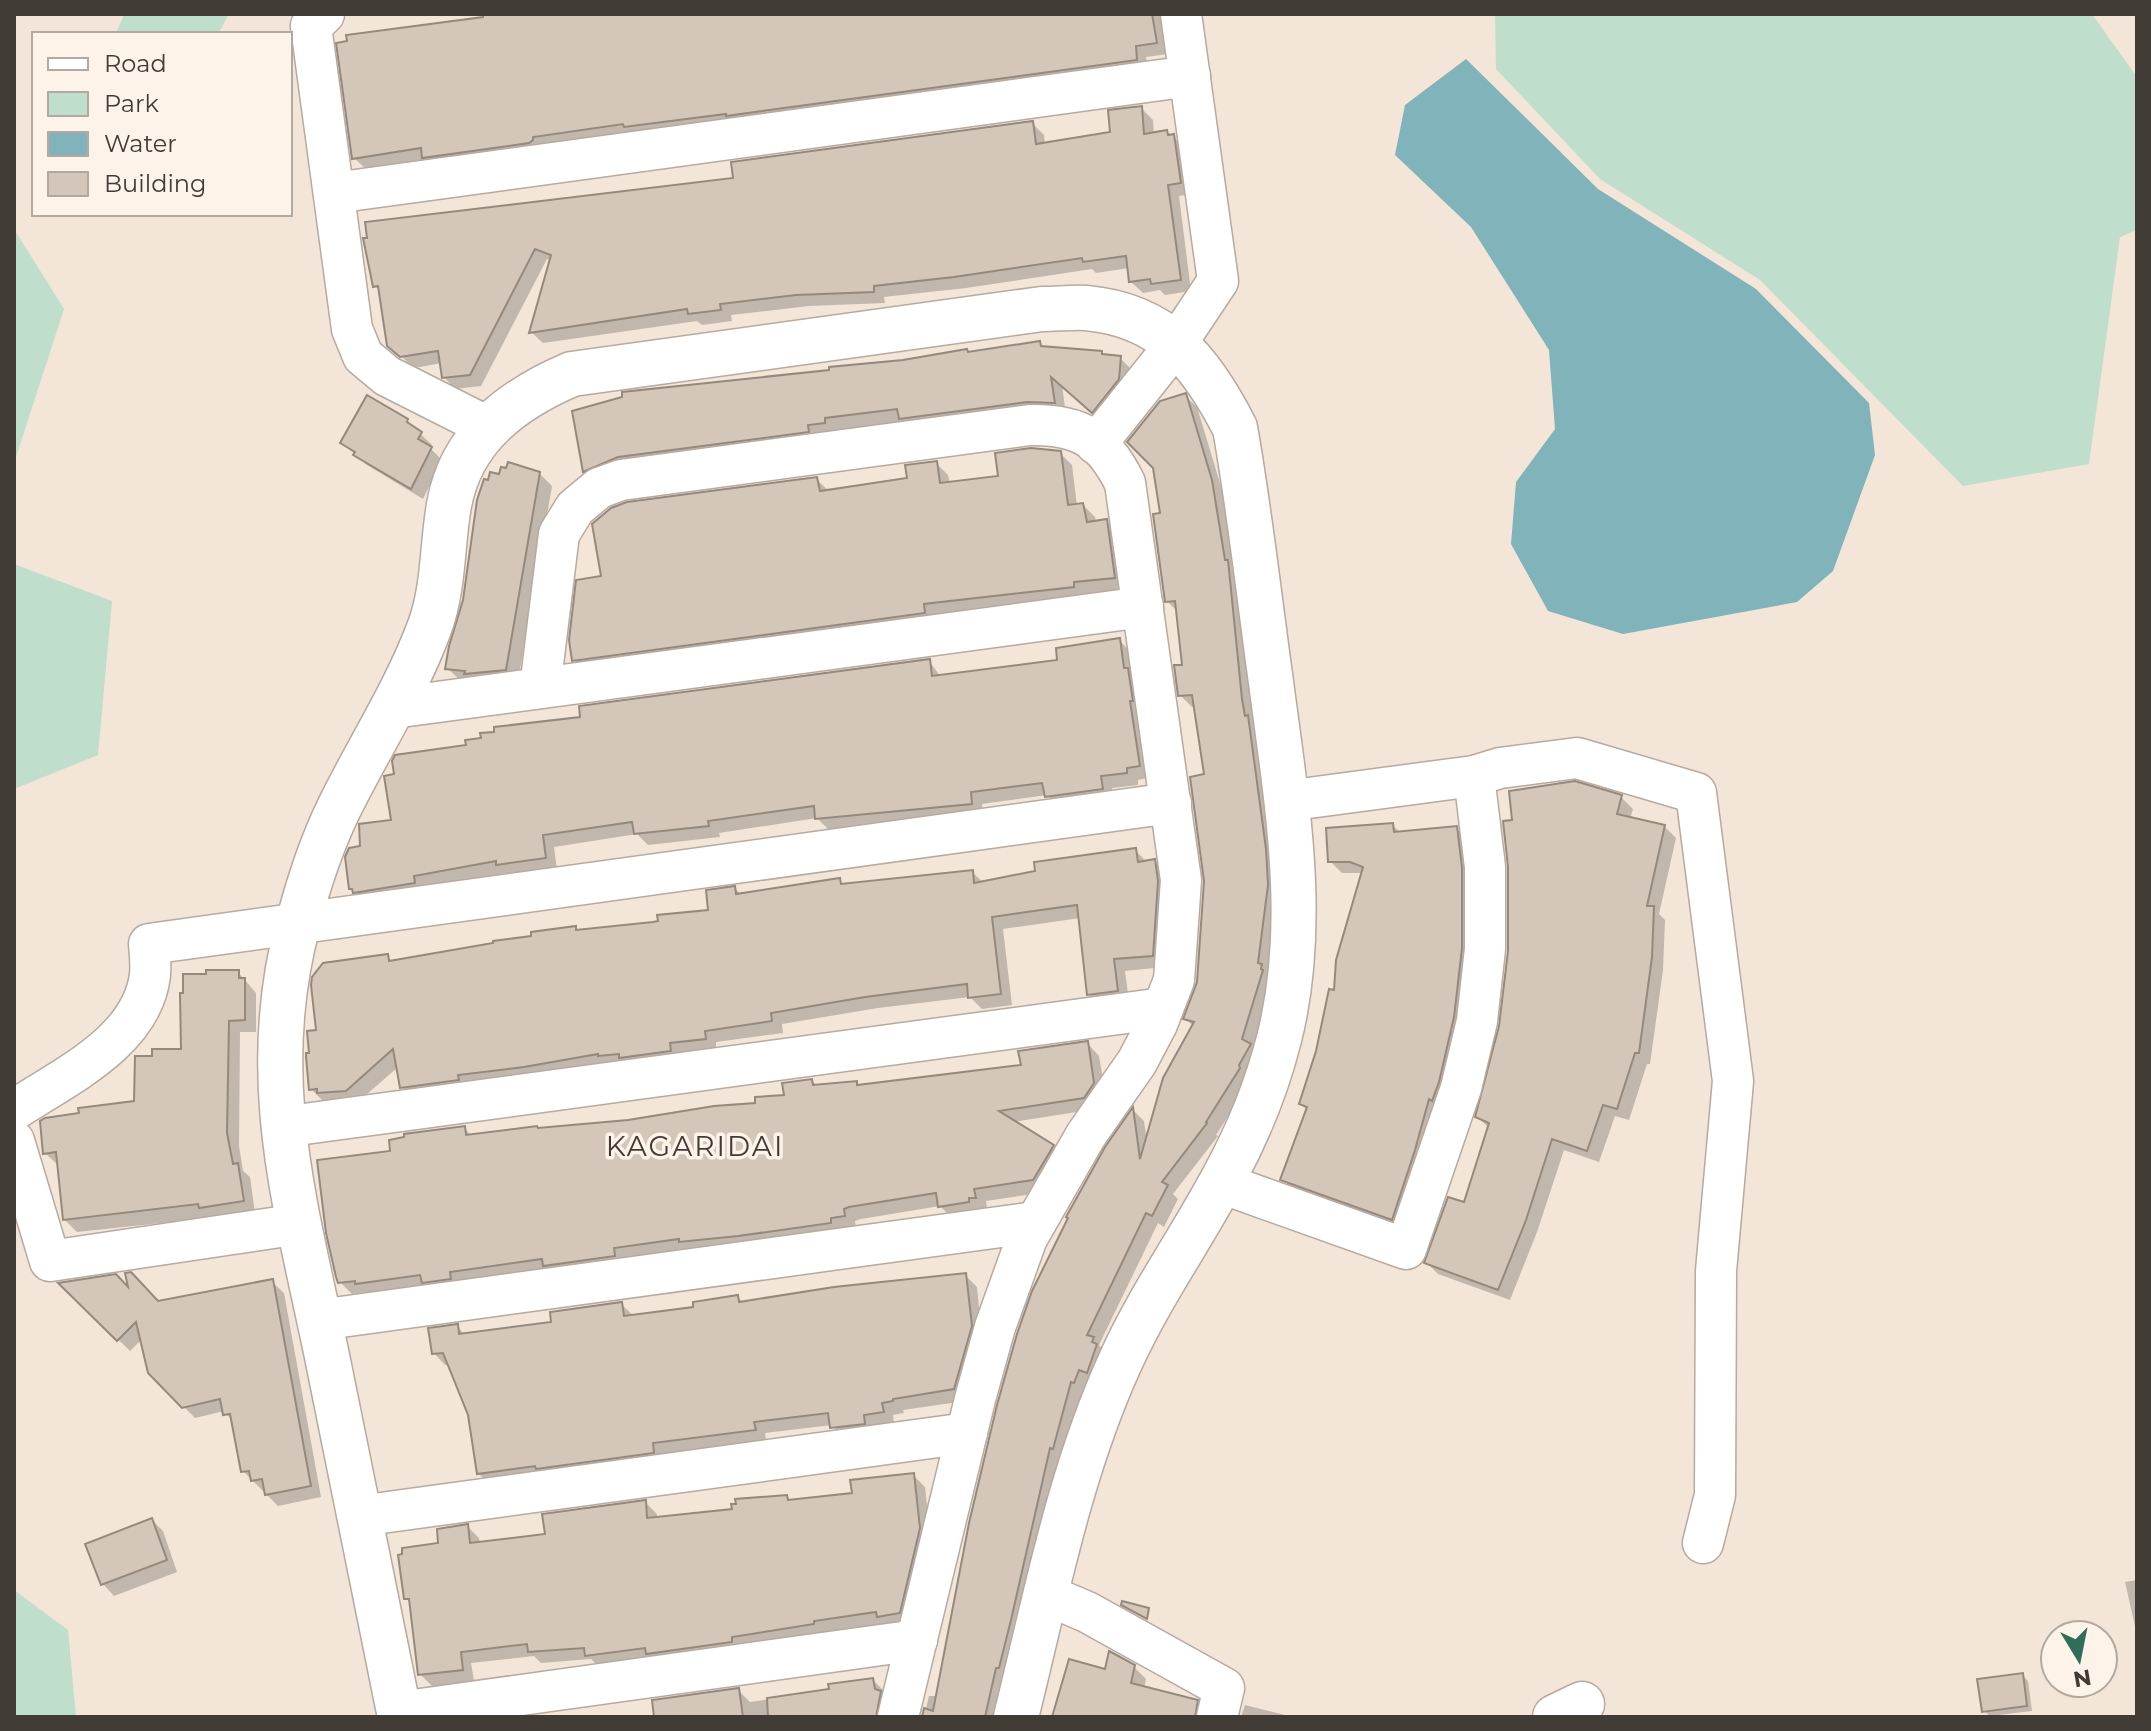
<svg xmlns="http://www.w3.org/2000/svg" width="2151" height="1731" viewBox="0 0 2151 1731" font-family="Montserrat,sans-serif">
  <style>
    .green { fill: #bfdecc }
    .water { fill: #80b3ba }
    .shadow { fill: #0003 }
    .building { fill: #d4c7ba; stroke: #95897d; stroke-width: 2 }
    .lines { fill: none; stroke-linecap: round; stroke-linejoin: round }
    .street-casing { stroke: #b7aa9e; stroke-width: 43 }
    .secondary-casing { stroke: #b7aa9e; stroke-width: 47 }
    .street { stroke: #fff; stroke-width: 40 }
    .secondary { stroke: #fff; stroke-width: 44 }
    .labels { text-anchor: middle; stroke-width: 7; stroke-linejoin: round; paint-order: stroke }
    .neighbourhood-label { font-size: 28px; letter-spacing: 2px; fill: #413b36; stroke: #fef3e9 }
  </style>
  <rect width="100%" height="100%" fill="#f3e5d8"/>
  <!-- green -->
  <g class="green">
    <path d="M124 14H229L218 34H116Z"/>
    <path d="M1495 14H2092L2137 77V230L2120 237 2089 464 1963 486 1760 280 1600 179 1496 69Z"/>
    <path d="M14 229 64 309 14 463Z"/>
    <path d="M14 564 112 601 98 755 14 789Z"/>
    <path d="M14 1590 68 1630 76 1717H14Z"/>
  </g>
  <!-- water -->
  <path class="water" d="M1466 59 1598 189 1756 289 1869 403 1875 455 1833 571 1797 602 1623 634 1548 611 1511 544 1516 482 1555 429 1549 350 1471 227 1395 155 1405 105Z"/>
  <!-- shadow -->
  <g class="shadow">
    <path d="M485 14H1169L1168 54 1146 57 1148 71 436 168 427 160 366 169 354 158 486 19Z"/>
    <path d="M1141 108 1153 120 1154 134 1167 132 1185 147 1192 194 1179 196 1191 291 1165 295 1160 290 1143 293 1131 282 1129 268 1096 273 1092 269 966 288 884 297 885 303 809 306 731 315 732 321 702 325 697 321 543 343 531 332 552 261 547 259 481 386 455 389 444 377 442 363 414 368 389 345 381 292 375 286 736 180 1032 123 1044 135 1045 144 1112 134Z"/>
    <path d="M1040 343 1045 348 1101 353 1104 356 1120 358 1132 370 1105 423 1062 385 1066 415 913 431 904 422 836 430 837 435 597 483 585 471 574 412Z"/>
    <path d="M1185 396 1197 407 1223 493 1277 862 1273 978 1251 1081 1216 1135 1218 1136 1173 1194 1178 1199 1164 1227 1158 1223 1099 1345 1104 1351 1086 1394 1082 1392 999 1717H924L929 1696H938L1107 1148 1134 1111 1144 1121 1147 1142 1194 1027 1186 1019 1199 982 1206 881V776L1196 706 1192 707 1180 695 1184 666 1178 612 1167 601 1162 515Z"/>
    <path d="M407 421 432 445 430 448 442 460 423 499 367 465 342 443Z"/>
    <path d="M1060 453 1072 465 1077 506 1083 505 1095 517 1096 523 1106 522 1118 533 1126 589 1085 594V598L586 672 574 660 604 577 816 479 829 491 909 480 936 463 948 475 950 484 1000 478Z"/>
    <path d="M539 473 552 486 518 681 460 680 447 668 500 476Z"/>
    <path d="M1119 640 1131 652 1151 777 1138 780V785L1112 788 1114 801 1058 808 1047 795 982 804 983 815 829 830 817 818 719 833 720 837 648 845 637 834 554 847 557 870 510 876 507 873 425 887 367 904 351 888 362 848 393 822 468 746 582 719 929 661 941 677 1059 662Z"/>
    <path d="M1621 797 1633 809 1630 819 1664 826 1676 838 1659 914 1665 920 1663 970 1650 1064H1647L1629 1120 1615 1116 1599 1162 1564 1150 1537 1232 1510 1300 1438 1274 1426 1262 1465 1204 1489 1128 1478 1117Z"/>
    <path d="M1392 825 1401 833 1456 828 1468 840 1473 961 1404 1230 1295 1191 1282 1179 1308 1111 1301 1104 1336 993 1363 873H1342L1330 861Z"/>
    <path d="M1135 850 1147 862 1154 861 1166 873 1164 967 1125 971 1129 1002 1101 1006 1089 994 1080 918 1003 929 1012 1005 982 1009 970 997 878 1008 782 1024 783 1033 716 1042V1050L414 1099 402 1087 398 1067 358 1102 331 1105 327 1100 323 1101 311 1089V1055L318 1031 387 956 394 963 575 928 578 931 653 924 711 912 735 888 741 895 839 880 846 886 972 872 984 883Z"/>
    <path d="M238 972 256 993V1032H240L239 1146 243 1171 250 1177 255 1213 77 1232 65 1220 58 1165 45 1153 136 1103 154 1058 183 1051Z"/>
    <path d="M1087 1043 1099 1056 1106 1096 1096 1109 1013 1122 1052 1147 1064 1159 1046 1192 986 1201 987 1209 952 1218 940 1206 861 1219 855 1221 856 1228 369 1295 366 1292 352 1294 340 1282 392 1152 464 1128 472 1136 629 1122 757 1105 786 1097 812 1081 818 1087 856 1083 860 1087 1024 1066Z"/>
    <path d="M965 1275 977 1287 982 1338 965 1401 903 1410 904 1413 893 1415 894 1424 844 1439 832 1425 765 1433 766 1441 490 1484 478 1473 470 1414 450 1365H445L434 1353 457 1326 465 1335 553 1324 621 1304 634 1316 695 1308 738 1297 743 1303Z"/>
    <path d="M272 1282 284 1293 321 1497 278 1506 243 1471 234 1423 224 1411 195 1418 149 1372 142 1339 130 1351 62 1284 131 1293 158 1303Z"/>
    <path d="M913 1475 925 1487 931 1541 911 1624 891 1628 887 1624 824 1632 825 1636 599 1667 591 1659 541 1663 534 1656 471 1663 474 1681 432 1686 420 1674 411 1604 406 1598 440 1545 467 1526 479 1538 480 1544 547 1536 645 1502 657 1514V1519L734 1511 786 1497 790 1501 854 1494Z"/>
    <path d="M152 1520 163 1531 177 1572 114 1596 103 1584 88 1545Z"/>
    <path d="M2137 1580V1635L2125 1582Z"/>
    <path d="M1134 1667 1146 1679 1144 1688 1195 1707 1205 1717H1055L1106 1672Z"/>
    <path d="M2022 1675 2028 1681 2032 1711 1990 1716 1984 1711Z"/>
    <path d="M873 1680 884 1691 888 1717H656L738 1690 750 1702 831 1691Z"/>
    <path d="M1245 1705 1293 1717H1241Z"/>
  </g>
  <!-- building -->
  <g class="building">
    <path d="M483 14H1152L1157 43 1136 46 1137 60 726 116V114L624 127 623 124 533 137V140L529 143 422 158 421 148 352 159 336 43 347 41 346 35 483 17Z"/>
    <path d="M1142 106 1144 134 1167 130 1168 135 1174 134 1181 183 1168 185 1181 280 1151 284 1150 279 1129 282 1126 256 1083 262 1082 258 954 277 874 286V292L796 295 720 304 721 310 688 314 687 309 529 333 551 255 535 249 470 375 442 378 438 351 400 357 387 346 378 286 373 287 370 272 363 238H367L365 222 733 178 731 162 1033 121 1036 144 1110 132 1108 110Z"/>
    <path d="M1040 341 1041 346 1102 351V354L1121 356 1119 379 1092 413 1051 377 1055 403 1027 402 899 419 897 409 825 418V423L808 425 809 432 618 457 583 472 572 411 622 397V392L829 370V367L903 360 967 349 968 352Z"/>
    <path d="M1186 393 1212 480 1225 560H1228L1242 699 1245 716 1248 715 1266 849 1268 885 1258 963 1262 964 1261 969 1263 970 1242 1039 1251 1044 1239 1065 1240 1068 1206 1122 1207 1123 1162 1182 1168 1185 1152 1216 1146 1213 1087 1335 1094 1337 1092 1342 1097 1344 1087 1373 1079 1370 1074 1383 1071 1382 1053 1449 1050 1448 1011 1620 999 1668H996L985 1717H922L924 1708 933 1711 969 1523 997 1405 1017 1334 1032 1291 1068 1218 1066 1217 1105 1147 1133 1107 1140 1159 1163 1078 1194 1022 1183 1019 1197 982 1204 881 1190 777 1204 774 1192 695 1178 696 1174 665H1182L1175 601 1165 602 1153 514 1160 513 1153 468 1127 442 1160 401Z"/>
    <path d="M367 395 408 419 407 422 422 432 418 439 432 447 411 489 353 455 355 452 340 443Z"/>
    <path d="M1031 448 1061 451 1068 505 1083 503 1087 522 1107 519 1115 578 1074 582V587L924 604 925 613 572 661 569 640 576 580 601 576 592 524 611 508 627 502 817 477 820 491 907 478 905 465 937 461 940 483 998 476 995 453Z"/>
    <path d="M508 462 540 472 506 670 464 674 465 671 445 669 449 646 463 600 477 500 484 479 488 480 490 472 499 474 501 467 506 468Z"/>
    <path d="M1120 638 1124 668H1128L1133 701H1130L1140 766 1127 768V773L1101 776 1103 789 1045 797 1042 783 971 792 972 804 815 819 814 806 708 821 709 826 634 834 632 822 543 835 546 858 496 865V861L414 876 415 883 353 893 352 889H349L345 857 349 848 360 846 359 824 391 820 384 776 394 774 392 761 395 755 466 745 465 740 481 738 480 733 494 732V727L580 717 579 706 930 659 932 676 1057 660 1056 648Z"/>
    <path d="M1575 781 1622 795 1617 814 1665 825 1647 906H1654L1652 957 1639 1053H1635L1617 1109 1603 1105 1587 1151 1552 1139 1526 1220 1498 1290 1424 1263 1448 1197 1464 1202 1489 1123 1475 1117 1499 1026 1508 951V867L1503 821 1512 820 1509 791Z"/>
    <path d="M1393 823 1394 832 1457 826 1462 868V948L1454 1017 1439 1082 1432 1101 1429 1099 1415 1150 1392 1220 1280 1180 1307 1107 1299 1104 1316 1051 1329 989 1334 990 1336 960 1363 867 1350 862H1328L1326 828Z"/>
    <path d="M1136 848 1138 862 1155 859 1158 881 1153 956 1114 959 1118 991 1087 995 1077 905 992 917 1001 994 968 998 967 984 865 997 771 1013 772 1021 705 1031 706 1039 670 1043 671 1051 619 1058V1054L598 1056V1054L524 1067 458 1075 459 1080 400 1088 393 1049 346 1091 317 1093V1089L309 1090 306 1057V1053H309L307 1031 316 1030 311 985 312 977 323 963 388 954 389 961 493 943V941L531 936V932L576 926V930L653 922 658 921 657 915 708 910 706 890 735 886 736 894 840 878 841 884 973 870 974 883 1035 871 1034 862Z"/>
    <path d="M206 970H239V978H245V1020L229 1021 227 1133 233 1164 238 1163 244 1201 199 1208 198 1204 63 1220 56 1152 43 1154 40 1121 45 1118 79 1113 78 1108 134 1101 135 1056H152V1049H181L180 993H183V974H206Z"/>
    <path d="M1088 1041 1094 1083 1084 1098 999 1111 1054 1145 1033 1180 974 1189 976 1198H969V1202L938 1207 936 1193 849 1207 844 1209 845 1216 831 1218V1223L738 1236 679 1242V1239L614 1248 615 1256 543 1266 542 1259 450 1272 451 1279 422 1283 420 1275 355 1284V1281L338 1283 336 1277 326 1233 317 1160 390 1151 389 1140 404 1137V1134L465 1126 466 1135 537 1126 538 1128 628 1120 714 1106 755 1103V1097L784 1095 782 1083 812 1079 813 1085 857 1081V1085L1021 1065 1018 1051Z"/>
    <path d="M131 1272 158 1301 273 1279 311 1486 265 1495 262 1479 251 1481 249 1471 241 1472 230 1414 223 1415 220 1399 182 1408 148 1373 136 1322 117 1341 58 1283 116 1274 128 1287 125 1273Z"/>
    <path d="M966 1273 972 1326 954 1389 893 1399V1401L882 1403 884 1412 864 1415 865 1424 830 1428 828 1413 754 1422 756 1430 653 1443 654 1453 536 1469 535 1466 477 1474 468 1415 443 1353 432 1354 428 1328 458 1324 459 1334 551 1322 550 1312 622 1302 624 1316 693 1307V1302L738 1295 739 1302 834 1287Z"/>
    <path d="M914 1473 920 1528 900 1613 877 1617 876 1612 814 1621V1624L732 1637V1642L646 1654 645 1648 585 1656 584 1648 528 1652 527 1644 461 1652 463 1670 418 1675 409 1599H404L398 1555 402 1554V1548L438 1543 437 1529 468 1524 470 1543 545 1534 542 1514 646 1500 647 1518 732 1509 731 1504H736L735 1499 787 1495 788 1500 852 1493 850 1480Z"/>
    <path d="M152 1518 167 1560 101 1585 85 1544Z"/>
    <path d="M1122 1601 1149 1608 1147 1619 1121 1605Z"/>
    <path d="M1109 1651 1135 1665 1131 1683 1198 1700 1195 1717H1052L1069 1659 1105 1669Z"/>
    <path d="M2023 1673 2027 1706 1982 1712 1977 1679Z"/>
    <path d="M873 1678 875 1689 881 1691 876 1717H768L767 1698 829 1689 828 1684Z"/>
    <path d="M739 1688 743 1717H654L652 1700Z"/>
  </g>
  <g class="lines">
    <defs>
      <g id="street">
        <path d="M324 14 311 26 352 329 363 356 387 376 488 427"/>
        <path d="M334 193 1190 76"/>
        <path d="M1096 444 1176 344 1218 281 1181 14"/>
        <path d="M540 688 559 534 575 508 599 488 621 480 1030 425C1079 424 1103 438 1125 483L1181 880 1174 980 1157 1024 1137 1062 1086 1135 1027 1238 995 1327 975 1399 898 1717"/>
        <path d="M393 708 1143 607"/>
        <path d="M1286 801 1474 776 1500 768 1577 758 1696 793 1733 1081 1716 1271 1715 1495 1703 1543"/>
        <path d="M14 1110C64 1077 142 1042 150 975 151 965 150 954 149 944L1171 803"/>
        <path d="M282 1127 1163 1008"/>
        <path d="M14 1141 50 1261 300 1224"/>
        <path d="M1221 1183 1406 1249 1461 1088 1477 1021 1485 949V867L1474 776"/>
        <path d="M319 1320 1036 1222"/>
        <path d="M359 1516 967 1433"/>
        <path d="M1047 1595 1087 1612 1224 1688 1217 1717"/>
        <path d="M399 1712 917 1640"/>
      </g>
      <g id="secondary">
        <path d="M400 1717C376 1598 352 1480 328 1361 297 1210 256 1079 298 924 308 885 321 845 339 808 369 747 406 691 430 626 444 587 442 545 449 505 461 437 513 399 572 374L1042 309C1057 309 1072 307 1086 308 1165 315 1202 363 1235 428 1250 512 1259 597 1271 682 1286 799 1309 922 1279 1039 1267 1086 1247 1135 1224 1177 1191 1239 1150 1296 1121 1360 1069 1473 1046 1597 1016 1717"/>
        <path d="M1555 1717 1582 1704"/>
      </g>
    </defs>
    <!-- street casing -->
    <use href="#street" class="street-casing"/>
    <!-- secondary casing -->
    <use href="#secondary" class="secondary-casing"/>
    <!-- street -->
    <use href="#street" class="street"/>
    <!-- secondary -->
    <use href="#secondary" class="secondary"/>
  </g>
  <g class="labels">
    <!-- neighbourhood labels -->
    <g class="neighbourhood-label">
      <text x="695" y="1156">KAGARIDAI</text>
    </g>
  </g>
  <!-- border -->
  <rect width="2151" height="1731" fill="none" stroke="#413b36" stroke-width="32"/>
  <!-- legend -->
  <rect x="32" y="32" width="260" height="184" fill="#fef3e9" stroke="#b2a9a1" stroke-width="2"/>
  <rect x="48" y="58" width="40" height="12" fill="#ffffff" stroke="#b2a9a1" stroke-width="2"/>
  <text x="104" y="72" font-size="24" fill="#413b36">Road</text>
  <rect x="48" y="92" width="40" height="24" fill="#bfdecc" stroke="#b2a9a1" stroke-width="2"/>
  <text x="104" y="112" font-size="24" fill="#413b36">Park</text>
  <rect x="48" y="132" width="40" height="24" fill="#80b3ba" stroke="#b2a9a1" stroke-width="2"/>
  <text x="104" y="152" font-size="24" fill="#413b36">Water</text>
  <rect x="48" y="172" width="40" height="24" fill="#d4c7ba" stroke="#b2a9a1" stroke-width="2"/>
  <text x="104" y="192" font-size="24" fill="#413b36">Building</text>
  <!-- north arrow -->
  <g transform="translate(2079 1659) rotate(170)"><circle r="38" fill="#fef3e9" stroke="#b2a9a1" stroke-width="2"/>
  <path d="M0-6L14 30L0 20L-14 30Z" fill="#2f6e5b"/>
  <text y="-12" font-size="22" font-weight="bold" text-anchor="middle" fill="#413b36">N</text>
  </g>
</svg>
